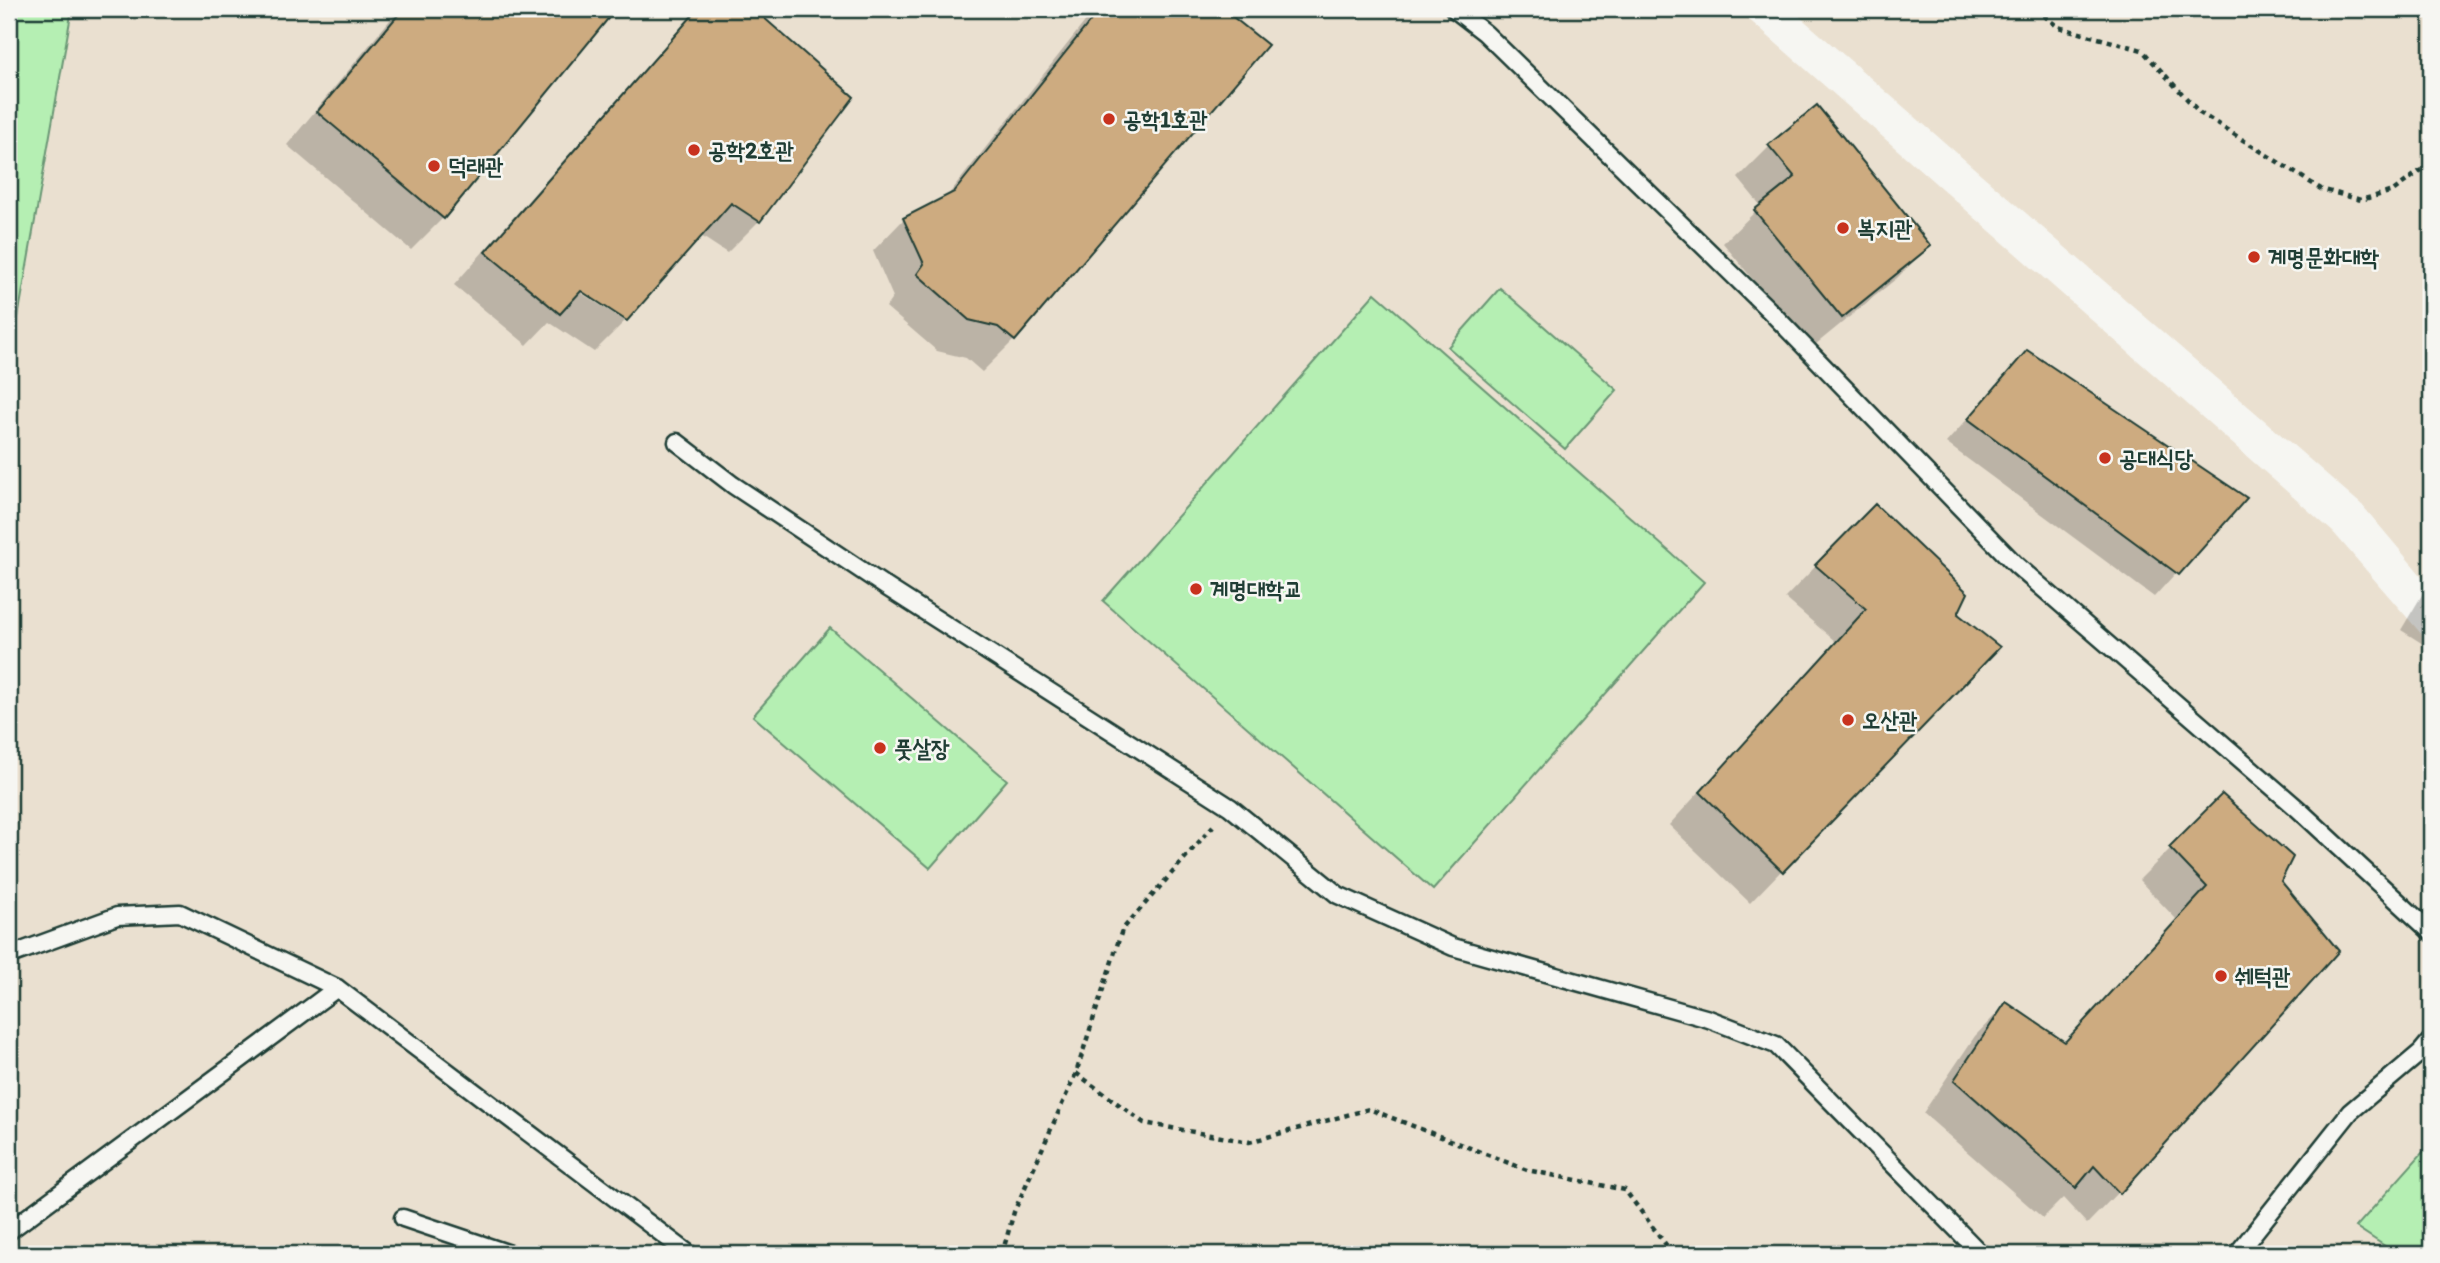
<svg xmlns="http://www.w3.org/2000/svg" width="2440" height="1263" viewBox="0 0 2440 1263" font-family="Itim,'Poor Story',sans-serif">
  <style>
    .built { fill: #eae0d0 }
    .green { fill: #b5efb3; stroke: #6a9674; stroke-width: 2 }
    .shadow { fill: #0003 }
    .building { fill: #cdab80; stroke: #1f3d34; stroke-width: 2 }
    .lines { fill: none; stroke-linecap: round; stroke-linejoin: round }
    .service-casing { stroke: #1f3d34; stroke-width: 21 }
    .path { stroke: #1f3d34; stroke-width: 4.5; stroke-dasharray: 5 5; stroke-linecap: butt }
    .service { stroke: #f6f6f2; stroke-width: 16 }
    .poi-dot { fill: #c8321e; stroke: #f6f6f2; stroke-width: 2.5 }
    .labels { text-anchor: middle; stroke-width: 5; stroke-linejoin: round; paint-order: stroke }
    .poi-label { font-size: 23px; font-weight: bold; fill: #1f3d34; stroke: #f6f6f2; text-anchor: start }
  </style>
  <rect width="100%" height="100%" fill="#f6f6f2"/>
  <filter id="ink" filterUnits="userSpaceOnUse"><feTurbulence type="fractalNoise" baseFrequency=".0143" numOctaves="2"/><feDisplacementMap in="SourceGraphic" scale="14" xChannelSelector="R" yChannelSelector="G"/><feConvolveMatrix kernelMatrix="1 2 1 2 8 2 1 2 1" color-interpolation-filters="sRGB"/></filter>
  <g filter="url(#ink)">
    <!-- built -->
    <g class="built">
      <path d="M72 9H1737L2333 532 2431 645V1254H9V369Z"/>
      <path d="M1791 9H2431V587L2362 505Z"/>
    </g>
    <!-- green -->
    <g class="green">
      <path d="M9 9H72L9 369Z"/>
      <path d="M1500 288 1617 390 1565 449 1448 347Z"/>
      <path d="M1375 293 1704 582 1433 890 1103 601Z"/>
      <path d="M830 628 1007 780 930 868 753 716Z"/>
      <path d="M2431 1143V1254H2397L2356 1227Z"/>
    </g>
    <!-- shadow -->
    <g class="shadow">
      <path d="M399 9H614L443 218 411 250 287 145Z"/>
      <path d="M697 9H751L852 97 759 221 727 253 701 236 574 285 573 288 625 321 594 352 549 322 527 345 454 285Z"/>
      <path d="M1095 9H1220L1265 46 1014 340 982 372 966 358 937 351 886 307 893 297 873 251 904 219 945 199Z"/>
      <path d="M1770 146 1929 246 1897 278 1810 349 1723 243 1761 206 1738 178Z"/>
      <path d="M2027 352 2244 498 2154 597 1946 443Z"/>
      <path d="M1843 538 1956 614 1998 647 1750 903 1669 825 1836 642 1785 598Z"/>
      <path d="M2431 580V649L2401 630Z"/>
      <path d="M2222 797 2290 857 2118 1192 2087 1224 2063 1198 2043 1218 1923 1113 1975 1036 2006 1004 2064 1043 2176 919 2139 880Z"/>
    </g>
    <!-- building -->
    <g class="building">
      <path d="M403 9H616L444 219 317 112Z"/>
      <path d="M698 9H754L854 97 760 222 731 203 627 321 581 291 560 314 485 252Z"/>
      <path d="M1100 9H1223L1268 45 1015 341 998 327 969 320 917 274 924 264 903 218 954 192Z"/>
      <path d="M1817 105 1931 246 1842 318 1754 210 1795 177 1768 145Z"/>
      <path d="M2027 350 2247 498 2179 575 1968 419Z"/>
      <path d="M1875 504 1968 593 1958 614 2000 647 1783 872 1700 792 1866 609 1815 565Z"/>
      <path d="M2431 592V612L2423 606Z"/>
      <path d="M2222 794 2293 857 2281 881 2339 951 2120 1194 2094 1166 2076 1188 1954 1080 2006 1002 2065 1042 2207 887 2169 847Z"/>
    </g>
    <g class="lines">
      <defs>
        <g id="service">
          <path d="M1454 9 1485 33 1769 310 2016 565 2298 809 2431 932"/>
          <path d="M677 442 733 485 888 588 1230 807 1338 895 1453 947 1709 1019 1776 1045 1981 1254"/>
          <path d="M9 949 16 953 117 916 180 913 337 988 689 1254"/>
          <path d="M403 1218 510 1254"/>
          <path d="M9 1231 337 988"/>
          <path d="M2237 1254 2350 1112 2421 1052 2431 1040"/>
        </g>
      </defs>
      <!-- service casing -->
      <use href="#service" class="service-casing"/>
      <!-- path -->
      <g class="path">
        <path d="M2036 9 2058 27 2142 50 2200 113 2321 189 2361 200 2393 191 2420 171 2431 167"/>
        <path d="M1076 1073 1144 1123 1249 1142 1369 1109 1527 1170 1625 1190 1673 1254"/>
        <path d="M1002 1254 1014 1212 1076 1073 1122 930 1213 826"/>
      </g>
      <!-- service -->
      <use href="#service" class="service"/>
    </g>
  </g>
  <!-- markers -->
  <g class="poi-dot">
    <circle cx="1109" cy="119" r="7"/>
    <circle cx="694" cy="150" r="7"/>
    <circle cx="434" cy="166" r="7"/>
    <circle cx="1843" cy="228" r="7"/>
    <circle cx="2254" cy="257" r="7"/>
    <circle cx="2105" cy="458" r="7"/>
    <circle cx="1196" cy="589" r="7"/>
    <circle cx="1848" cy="720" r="7"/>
    <circle cx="880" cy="748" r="7"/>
    <circle cx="2221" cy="976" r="7"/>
  </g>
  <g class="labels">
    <!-- poi labels -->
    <g class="poi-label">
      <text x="1123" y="127">공학1호관</text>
      <text x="708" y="158">공학2호관</text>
      <text x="448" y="174">덕래관</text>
      <text x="1857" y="236">복지관</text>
      <text x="2268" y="265">계명문화대학</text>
      <text x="2119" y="466">공대식당</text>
      <text x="1210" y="597">계명대학교</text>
      <text x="1862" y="728">오산관</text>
      <text x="894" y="756">풋살장</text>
      <text x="2235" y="984">쉐턱관</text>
    </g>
  </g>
  <!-- margin -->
  <rect width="2440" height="1263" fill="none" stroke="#f6f6f2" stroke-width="35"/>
  <rect x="18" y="18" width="2405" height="1228" fill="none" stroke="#1f3d34" stroke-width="2.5" filter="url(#ink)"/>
</svg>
